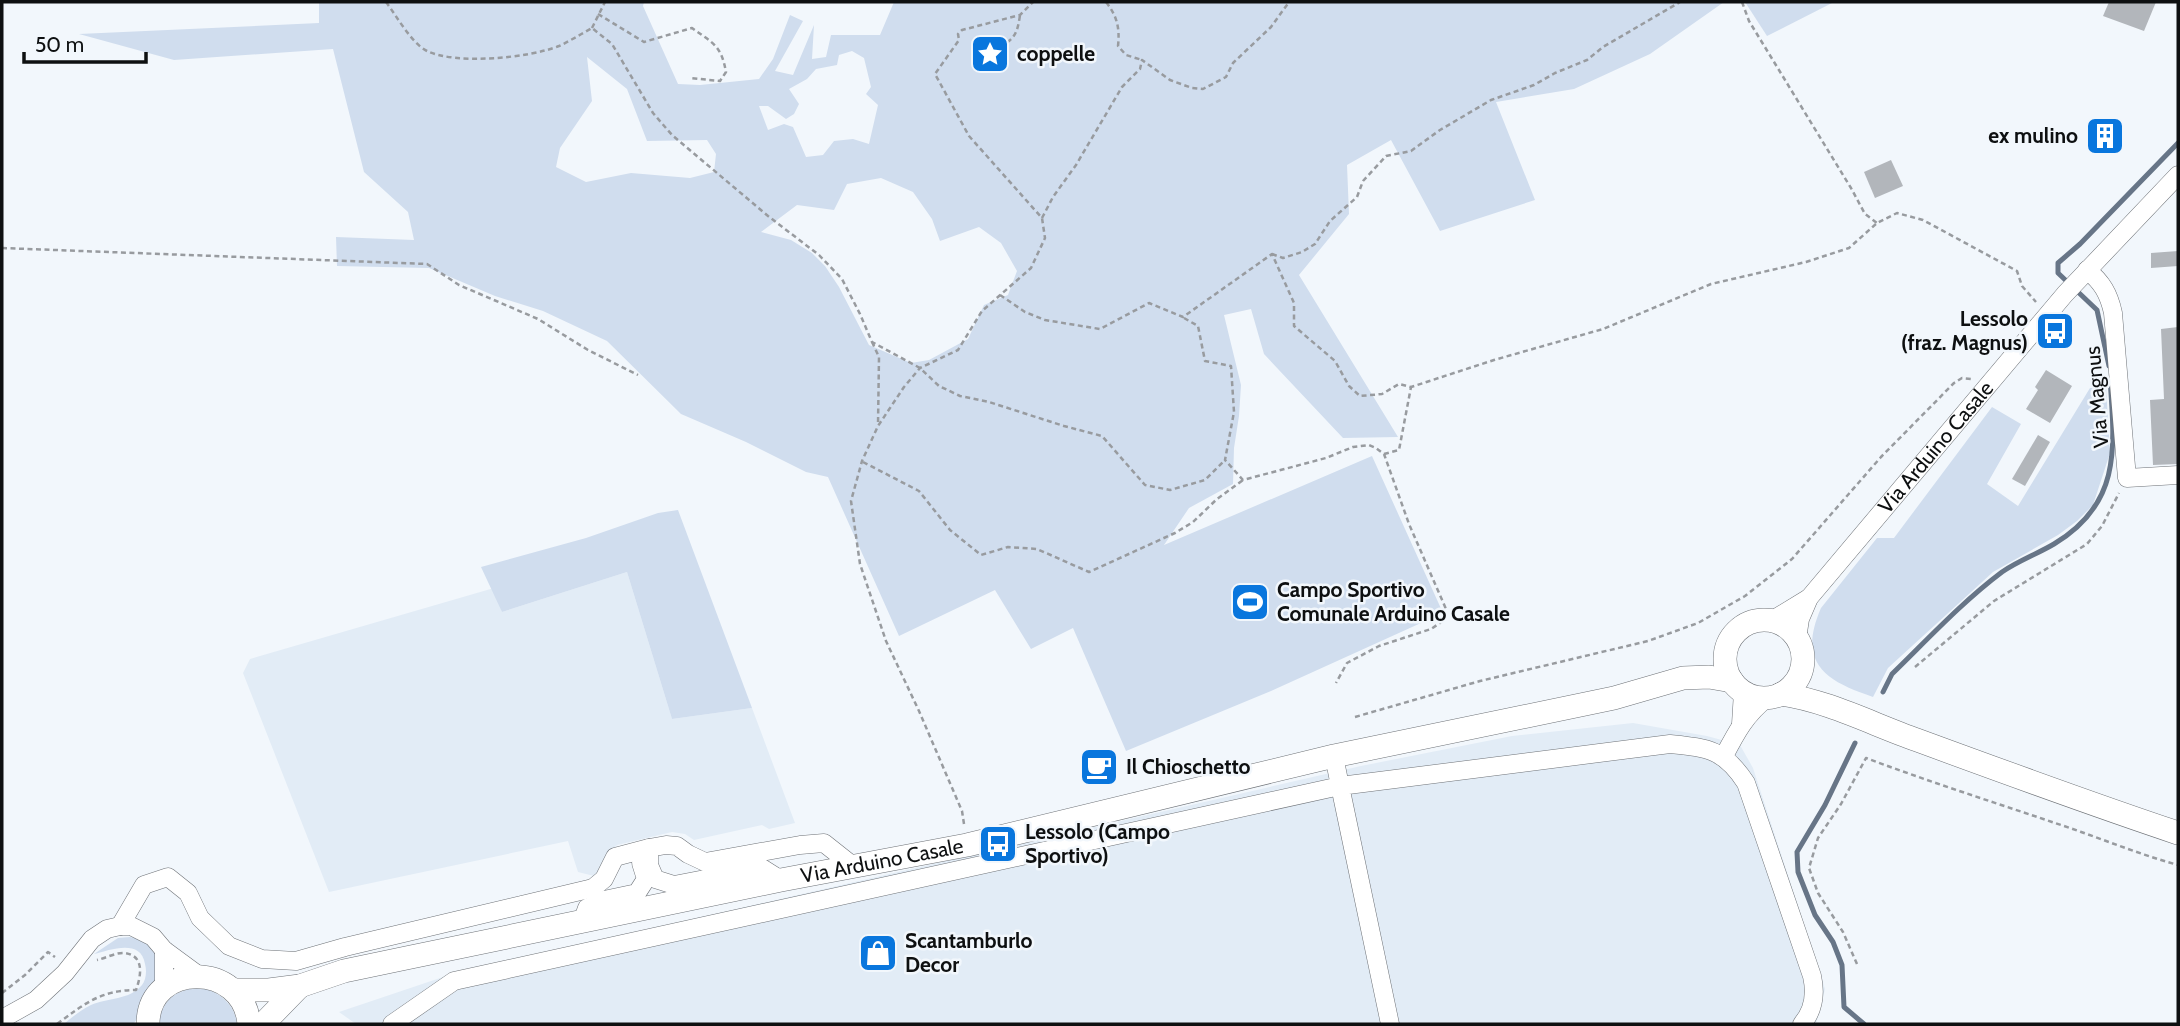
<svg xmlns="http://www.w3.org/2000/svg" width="2180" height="1026" viewBox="0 0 2180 1026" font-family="Cabin,sans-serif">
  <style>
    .built { fill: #e2ecf6 }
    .green { fill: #d0ddee; fill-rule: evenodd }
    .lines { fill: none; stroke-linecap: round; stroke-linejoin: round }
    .stream { stroke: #677587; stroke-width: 5 }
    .building { fill: #b2b6bb }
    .minor-casing { stroke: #6e7277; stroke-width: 19 }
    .major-casing { stroke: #6e7277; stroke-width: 24 }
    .path { stroke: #989b9f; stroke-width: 2.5; stroke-dasharray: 5 3.5; stroke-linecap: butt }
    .minor { stroke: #fff; stroke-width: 18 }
    .major { stroke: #fff; stroke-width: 23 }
    .labels { text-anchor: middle; stroke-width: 5; stroke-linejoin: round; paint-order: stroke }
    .poi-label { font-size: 21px; font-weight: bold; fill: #0e1011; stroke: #f2f7fc; text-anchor: start }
    .street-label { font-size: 21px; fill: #0e1011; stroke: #f2f7fc }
  </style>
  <rect width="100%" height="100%" fill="#f2f7fc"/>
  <!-- built -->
  <g class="built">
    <path d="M627 572 672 719 752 708 795 823 769 829 762 825 694 840 685 834 672 832 617 845 610 852 600 873 594 876 578 872 568 841 329 892 243 673 250 659 494 588 502 612Z"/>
    <path d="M1633 723 1707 736 1740 745 1753 768 1825 989 1816 1024H356L339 1012 449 975 1361 766 1512 736Z"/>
  </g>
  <!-- green -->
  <g class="green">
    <path d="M319 2H644L643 6 678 84 700 85 759 79 773 59 790 15 803 21 775 71 793 75 814 25 812 59 826 57 831 35H880L894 2H1724L1650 54 1574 89 1496 102 1535 200 1440 231 1391 140 1347 165 1349 214 1299 275 1398 437 1343 438 1264 354 1251 309 1224 315 1241 385 1239 416 1234 448 1233 484 1189 508 1164 545 1372 456 1443 613 1271 691 1126 751 1073 628 1031 649 995 590 899 636 828 477 806 472 746 442 681 414 607 341 543 311 495 296 429 268 337 266 336 237 414 240 408 212 364 172 333 49 174 60 79 34 319 23ZM852 51 864 58 871 87 866 94 878 105 869 144 853 139 834 141 823 155 806 157 793 127 784 124 768 130 759 106H768L786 119 794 114 799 104 789 89 807 79 816 69 837 65 839 55ZM587 57 627 89 647 141 707 140 716 154 714 172 690 178 631 173 586 182 556 167 560 148 592 101ZM881 178 913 192 932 219 940 241 979 227 1001 243 1017 271 1008 295 984 305 968 339 929 360 911 363 869 345 839 287 825 266 812 253 791 240 761 232 797 205 834 210 847 184Z"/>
    <path d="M1745 2H1834L1767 36Z"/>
    <path d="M2106 387 2110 453 2093 505 2077 521 2058 535 1993 572 1888 668 1873 697C1825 681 1797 663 1821 608L1877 538H1894L1992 407 2021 424 1987 484 2018 506 2090 388Z"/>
    <path d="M678 510 752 708 672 719 627 572 502 612 481 567 586 538 658 513Z"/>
    <path d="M130 937C179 946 151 996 135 1022L133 1024H64C72 1017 81 1010 91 1005 107 998 130 1000 142 985 146 980 147 971 145 964 141 938 110 950 94 954L118 938Z"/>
    <path d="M201 987C220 993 234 1003 237 1024H158C164 997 175 991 201 987Z"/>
  </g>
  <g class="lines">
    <!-- stream -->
    <g class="stream">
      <path d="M2109 366 2097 310 2058 273V263L2080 244 2178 143"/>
      <path d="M1883 692 1892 674C1927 640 1962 602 2002 572 2018 561 2037 554 2054 544 2121 504 2115 449 2110 379"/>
      <path d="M1855 743 1825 805 1797 852 1798 872 1815 915 1833 942 1842 965 1844 1007 1864 1024"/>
    </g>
  </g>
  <!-- building -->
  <g class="building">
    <path d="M2109 2H2156L2144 31 2103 16Z"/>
    <path d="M2095 122 2120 128 2114 150 2090 144Z"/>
    <path d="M1891 160 1903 186 1875 198 1864 172Z"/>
    <path d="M2178 251V266L2151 268V253Z"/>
    <path d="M2178 327V464L2153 465 2150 400 2164 399 2161 329Z"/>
    <path d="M2046 370 2072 386 2050 423 2026 409 2038 390 2035 387Z"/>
    <path d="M2038 435 2050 442 2025 486 2012 479Z"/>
  </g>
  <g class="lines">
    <defs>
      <g id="minor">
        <path d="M2087 270C2102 282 2109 294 2113 313L2127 478 2178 475"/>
        <path d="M1771 621 1809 598"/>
        <path id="s1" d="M1797 639 1800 619 1809 598 2065 294 2178 175"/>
        <path d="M1741 724 1743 692"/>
        <path d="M1724 756C1736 733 1746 714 1767 698"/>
        <path d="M649 848V865L655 879 674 885 762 868 781 880"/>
        <path d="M582 922 587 908 604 900 637 893 646 879 641 863"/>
        <path d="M120 926 144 885 168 877 188 893 200 918 229 946 262 959 296 961 345 947 593 888 604 879 615 857 649 848 666 845 677 846 688 854 705 862 800 845 824 843 853 866"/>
        <path d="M164 990V950"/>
        <path d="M2 1019 36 1000 65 973 92 939 107 929 120 926H131L153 937 164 950 198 975"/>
        <path d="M392 1024 454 981 1340 786 1334 756"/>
        <path d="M1390 1024 1340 786 1670 744C1708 748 1724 749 1746 783L1812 976C1816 994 1814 1010 1802 1024"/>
      </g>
      <g id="major">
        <circle cx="1764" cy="659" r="39"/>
        <path d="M1781 694C1828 701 1872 724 1917 740 2004 772 2091 804 2178 833"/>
        <path id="s2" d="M234 990H269L300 986 344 971 411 957 781 880 967 845 1334 756 1614 698 1683 678 1709 677 1732 681"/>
        <path d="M148 1024C148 961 244 961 249 1024"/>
        <path d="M263 1024 300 986"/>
      </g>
    </defs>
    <!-- minor casing -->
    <use href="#minor" class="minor-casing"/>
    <!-- major casing -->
    <use href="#major" class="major-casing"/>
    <!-- path -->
    <g class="path">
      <path d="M386 2C396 15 412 44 427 51 456 65 529 58 559 46 570 41 581 34 592 28L612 44 653 113 672 135 768 216 819 255 842 279 860 314 872 342 920 368 939 386 960 396 989 402 1064 426 1102 436 1145 485 1170 490 1205 480 1225 460"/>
      <path d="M1106 2C1117 16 1120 28 1118 46L1126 55 1142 60"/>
      <path d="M1742 2 1749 21 1851 188 1865 214 1877 223"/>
      <path d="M598 14 644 42 692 28C714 44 721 45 726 72L720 81 690 78"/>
      <path d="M592 28 605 2"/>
      <path d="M992 50C1013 41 1017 37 1020 15"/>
      <path d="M1042 218 1053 197 1076 165 1122 87 1140 69 1142 60 1170 80 1192 88 1203 89 1226 77 1233 63 1271 27 1289 2"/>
      <path d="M2 248 427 264 459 285 538 319 588 350 638 375"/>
      <path d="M1272 254 1283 258 1302 252 1315 244 1330 221 1357 197 1363 181 1386 156 1411 151 1440 130 1491 100 1534 85 1555 73 1587 60 1603 47 1680 2"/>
      <path d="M1000 295 1025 312 1045 320 1100 329 1149 303 1183 317 1272 254 1294 303V326L1335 361 1349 386 1360 396 1382 394 1399 384 1411 387 1494 360 1603 329 1711 284 1806 262 1849 248 1877 223 1897 213 1923 220 2017 271 2022 286 2036 302"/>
      <path d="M1184 318 1198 326 1205 361 1231 366 1234 412 1225 460 1243 480 1326 458 1353 447 1369 445 1376 448 1384 454 1409 524 1446 609 1440 623 1431 629 1379 646 1347 663 1336 683"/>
      <path d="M872 342 879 357 878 425"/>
      <path d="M1384 454 1399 450 1411 387"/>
      <path d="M863 462 919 491 950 530 981 555 1008 547 1037 549 1089 572 1175 533 1193 522 1217 499 1243 480"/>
      <path d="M1915 667 1994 601 2087 544 2102 526 2119 493"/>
      <path d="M1355 717 1480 681 1648 641 1698 623 1745 596 1792 559 1881 457 1954 383 1962 378 1971 379"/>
      <path d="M964 824 962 811 919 711 886 641 860 564 851 501 862 461 878 426 904 387 920 368 958 350 982 311 1031 268 1045 238 1042 218 969 136 935 74 959 40 958 34 962 30 1020 15 1033 2"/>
      <path d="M1857 964 1843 932 1818 893 1809 868 1818 838 1841 804 1866 758C1930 782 1996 803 2061 825 2100 838 2138 854 2178 865"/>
      <path d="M2 993 25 975 48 952 55 957"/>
      <path d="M57 1024C84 1004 101 990 136 990 141 976 145 956 125 953 117 952 106 958 97 960"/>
    </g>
    <!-- minor -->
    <use href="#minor" class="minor"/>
    <!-- major -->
    <use href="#major" class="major"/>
  </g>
  <!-- icons -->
  <defs>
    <symbol id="sight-square" viewBox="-11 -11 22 22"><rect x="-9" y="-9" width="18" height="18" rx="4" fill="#0976dd" stroke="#f2f7fc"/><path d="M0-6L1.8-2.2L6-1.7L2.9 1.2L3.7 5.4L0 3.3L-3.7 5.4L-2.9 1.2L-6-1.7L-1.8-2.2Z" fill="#fff"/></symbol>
    <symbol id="building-square" viewBox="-11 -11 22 22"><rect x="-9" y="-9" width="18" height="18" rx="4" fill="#0976dd" stroke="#f2f7fc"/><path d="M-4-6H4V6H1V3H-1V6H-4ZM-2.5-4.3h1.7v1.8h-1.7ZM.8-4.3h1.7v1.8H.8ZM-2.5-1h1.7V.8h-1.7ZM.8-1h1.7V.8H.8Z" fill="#fff"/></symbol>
    <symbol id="bus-square" viewBox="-11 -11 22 22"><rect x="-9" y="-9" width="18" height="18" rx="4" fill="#0976dd" stroke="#f2f7fc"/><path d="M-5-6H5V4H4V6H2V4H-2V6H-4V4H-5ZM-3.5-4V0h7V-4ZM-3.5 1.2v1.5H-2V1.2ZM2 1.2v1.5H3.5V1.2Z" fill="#fff"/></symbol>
    <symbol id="stadium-square" viewBox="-11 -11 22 22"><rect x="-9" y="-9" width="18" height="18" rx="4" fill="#0976dd" stroke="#f2f7fc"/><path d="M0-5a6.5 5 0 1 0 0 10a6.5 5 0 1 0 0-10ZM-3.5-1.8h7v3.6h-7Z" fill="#fff"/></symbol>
    <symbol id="cafe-square" viewBox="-11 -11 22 22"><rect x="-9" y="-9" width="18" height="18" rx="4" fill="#0976dd" stroke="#f2f7fc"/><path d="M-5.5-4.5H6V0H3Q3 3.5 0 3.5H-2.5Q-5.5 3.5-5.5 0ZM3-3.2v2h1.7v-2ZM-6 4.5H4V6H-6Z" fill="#fff"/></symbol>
    <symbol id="shop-square" viewBox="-11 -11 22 22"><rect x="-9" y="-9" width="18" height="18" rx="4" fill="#0976dd" stroke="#f2f7fc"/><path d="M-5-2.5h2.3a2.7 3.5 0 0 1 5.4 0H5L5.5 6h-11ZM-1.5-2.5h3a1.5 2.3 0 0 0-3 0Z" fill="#fff"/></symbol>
  </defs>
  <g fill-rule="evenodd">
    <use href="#sight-square" x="968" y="32" width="44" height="44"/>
    <use href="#building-square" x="2083" y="114" width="44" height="44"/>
    <use href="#bus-square" x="2033" y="309" width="44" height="44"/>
    <use href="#stadium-square" x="1228" y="580" width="44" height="44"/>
    <use href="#cafe-square" x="1077" y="745" width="44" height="44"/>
    <use href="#bus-square" x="976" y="822" width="44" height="44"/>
    <use href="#shop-square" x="856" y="931" width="44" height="44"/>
  </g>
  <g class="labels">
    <!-- poi labels -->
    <g class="poi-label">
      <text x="1017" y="61">coppelle</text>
      <text x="2078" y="143" text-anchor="end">ex mulino</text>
      <text x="2028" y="326" text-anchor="end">Lessolo<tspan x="2028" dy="24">(fraz. Magnus)</tspan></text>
      <text x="1277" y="597">Campo Sportivo<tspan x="1277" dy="24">Comunale Arduino Casale</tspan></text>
      <text x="1126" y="774">Il Chioschetto</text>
      <text x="1025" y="839">Lessolo (Campo<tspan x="1025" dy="24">Sportivo)</tspan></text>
      <text x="905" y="948">Scantamburlo<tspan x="905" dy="24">Decor</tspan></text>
    </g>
    <!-- street labels -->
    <g class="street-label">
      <text transform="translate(2097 397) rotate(-95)" y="7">Via Magnus</text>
      <text dy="7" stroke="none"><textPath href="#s1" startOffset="240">Via Arduino Casale</textPath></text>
      <text dy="7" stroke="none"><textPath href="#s2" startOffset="662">Via Arduino Casale</textPath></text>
    </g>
  </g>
  <!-- border -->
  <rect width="2180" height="1026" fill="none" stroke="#0e1011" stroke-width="7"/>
  <!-- scale -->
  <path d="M24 52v10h122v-10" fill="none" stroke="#0e1011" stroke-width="3.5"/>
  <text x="35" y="52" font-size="21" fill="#0e1011" stroke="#f2f7fc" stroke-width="5" paint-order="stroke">50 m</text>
</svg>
